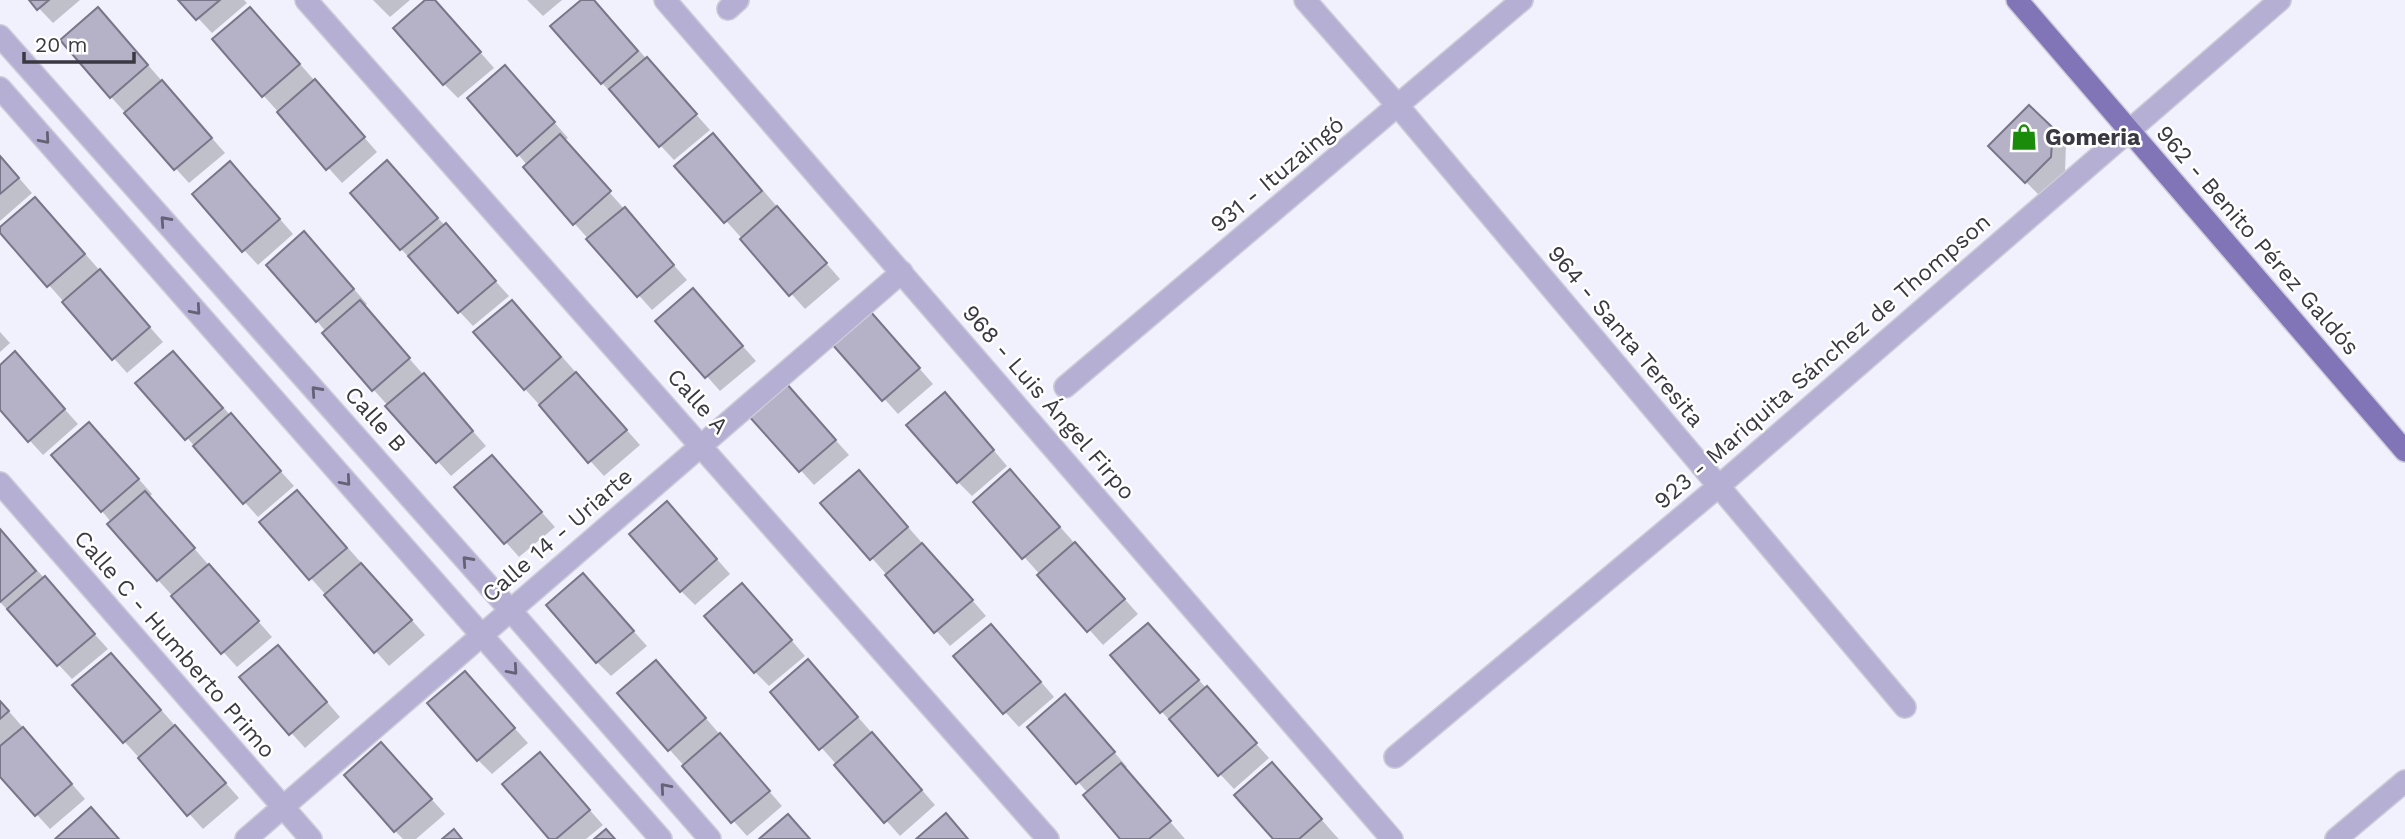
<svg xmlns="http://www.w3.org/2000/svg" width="2405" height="839" viewBox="0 0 2405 839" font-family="'Work Sans',sans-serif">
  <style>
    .shadow { fill: #0003 }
    .building { fill: #b5b2c7; stroke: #797689; stroke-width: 2 }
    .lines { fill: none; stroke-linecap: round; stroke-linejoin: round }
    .minor-casing { stroke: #cccbd8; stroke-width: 24 }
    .major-casing { stroke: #cccbd8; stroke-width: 24 }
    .minor { stroke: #b4afd3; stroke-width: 21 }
    .major { stroke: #8175b7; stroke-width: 21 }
    .oneway { stroke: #656275 }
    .labels { text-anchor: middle; stroke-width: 5; stroke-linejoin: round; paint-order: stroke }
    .poi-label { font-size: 23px; font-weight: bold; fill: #3a3942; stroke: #fff; text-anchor: start }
    .street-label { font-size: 23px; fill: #3a3942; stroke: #fff }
  </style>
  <rect width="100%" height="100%" fill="#f1f0fd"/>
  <!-- shadow -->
  <g class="shadow">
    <path d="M31 0H80L53 23Z"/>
    <path d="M181 0H244L247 3 212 33Z"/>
    <path d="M373 0H410L390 17Z"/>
    <path d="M428 0H434L445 12 494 68 458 98 444 84Z"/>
    <path d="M527 0H562L543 16Z"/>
    <path d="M584 0H592L603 10 710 130 674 160 602 83Z"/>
    <path d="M264 23 377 152 342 183 263 95Z"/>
    <path d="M112 24 225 153 189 183 111 97Z"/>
    <path d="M519 82 568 138 564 141 687 280 652 310 574 223 518 154Z"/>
    <path d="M2029 107 2066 144 2065 172 2040 196 1990 146Z"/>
    <path d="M727 149 840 279 805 309 677 166Z"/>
    <path d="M0 156 32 193 0 221Z"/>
    <path d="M387 162 509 296 473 326 401 249Z"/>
    <path d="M244 178 293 234 258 265 244 250Z"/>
    <path d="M49 213 163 342 127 373 0 230Z"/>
    <path d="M318 248 367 304 364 307 486 446 451 476 373 389 317 321Z"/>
    <path d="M693 290 756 361 720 391 658 321Z"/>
    <path d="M526 316 640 445 604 476 525 389Z"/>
    <path d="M884 328 933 384 898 414 835 344Z"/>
    <path d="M0 332 10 343 0 352Z"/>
    <path d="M15 354 78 424 43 455 0 408V367Z"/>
    <path d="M187 367 294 486 258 517 138 383Z"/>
    <path d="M786 385 849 455 814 485 751 415Z"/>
    <path d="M959 409 1007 466 972 496 958 482Z"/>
    <path d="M103 439 152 494 149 497 272 637 237 667 158 580 102 511Z"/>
    <path d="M492 457 555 527 519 557 457 487Z"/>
    <path d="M1010 471 1138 614 1103 645 975 502Z"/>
    <path d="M873 487 986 616 950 646 823 503Z"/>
    <path d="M311 506 425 635 389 666 261 522Z"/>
    <path d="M681 518 730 574 695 605 681 591Z"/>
    <path d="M0 529 108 649 72 679 0 602Z"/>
    <path d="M583 575 647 646 611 676 597 662Z"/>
    <path d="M756 599 805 656 769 686 755 672Z"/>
    <path d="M1162 639 1269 758 1234 789 1162 712 1113 655Z"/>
    <path d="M1005 640 1054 697 1019 727 955 657Z"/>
    <path d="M292 661 340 717 305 748 242 678Z"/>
    <path d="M125 669 239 798 203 829 124 741Z"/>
    <path d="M465 673 528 743 492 774 478 760Z"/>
    <path d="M822 676 935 805 900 836 772 692Z"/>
    <path d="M670 677 782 806 747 836 669 749Z"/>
    <path d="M0 701 85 799 50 829 0 774Z"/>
    <path d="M1079 711 1127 767 1125 769 1185 839H1122L1088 793 1029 727Z"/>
    <path d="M540 754 603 825 586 839H551Z"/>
    <path d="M395 759 445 814 416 839H403L395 831Z"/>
    <path d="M1286 779 1335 835 1339 839H1275Z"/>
  </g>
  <!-- building -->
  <g class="building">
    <path d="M29 0H49L37 10Z"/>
    <path d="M178 0H220L196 20Z"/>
    <path d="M425 0H435L481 52 443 85 393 28Z"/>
    <path d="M581 0H594L638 51 601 84 550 26Z"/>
    <path d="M98 7 148 65 110 98 60 40Z"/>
    <path d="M250 7 300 64 262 97 212 39Z"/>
    <path d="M647 57 697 114 659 147 609 89Z"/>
    <path d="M505 65 555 122 517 156 467 98Z"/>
    <path d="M315 79 365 137 326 170 277 112Z"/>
    <path d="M162 80 212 138 174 170 124 113Z"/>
    <path d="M2029 105 2053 128 2051 157 2025 183 1988 146Z"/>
    <path d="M713 133 762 191 724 223 674 166Z"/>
    <path d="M560 134 611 191 573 225 523 167Z"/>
    <path d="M0 156 19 178 0 194Z"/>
    <path d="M387 160 438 218 400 250 350 193Z"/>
    <path d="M230 161 280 219 242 252 192 194Z"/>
    <path d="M35 197 85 254 47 287 0 233V227Z"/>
    <path d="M777 206 827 263 789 296 740 239Z"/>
    <path d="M625 207 674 265 637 297 586 239Z"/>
    <path d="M446 223 496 281 458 313 408 256Z"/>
    <path d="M304 231 354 289 316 322 266 265Z"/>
    <path d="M100 269 150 327 112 360 62 302Z"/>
    <path d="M693 288 743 346 705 378 655 321Z"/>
    <path d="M360 300 410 358 372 391 322 333Z"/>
    <path d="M512 300 561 357 524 390 473 332Z"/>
    <path d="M870 311 920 368 882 401 832 344Z"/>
    <path d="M15 351 65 409 28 442 0 410V365Z"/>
    <path d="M173 351 223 408 185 440 135 383Z"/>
    <path d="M576 372 627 430 588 463 539 405Z"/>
    <path d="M424 373 473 431 436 463 385 406Z"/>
    <path d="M786 383 836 440 799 472 748 415Z"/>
    <path d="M945 392 994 450 957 483 906 425Z"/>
    <path d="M231 413 281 471 243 504 193 446Z"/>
    <path d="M89 422 139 479 101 512 51 455Z"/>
    <path d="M492 455 542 512 504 544 454 487Z"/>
    <path d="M1010 469 1060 527 1022 559 973 502Z"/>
    <path d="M859 470 908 527 870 560 820 503Z"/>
    <path d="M297 490 347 548 309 580 259 522Z"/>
    <path d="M145 491 195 548 157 581 107 524Z"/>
    <path d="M667 501 717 559 680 592 629 534Z"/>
    <path d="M0 529 36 571 0 602Z"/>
    <path d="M1075 542 1125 599 1087 632 1037 575Z"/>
    <path d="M922 543 973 600 934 633 885 575Z"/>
    <path d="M361 563 412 620 374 653 324 595Z"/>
    <path d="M209 564 259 621 221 654 171 596Z"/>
    <path d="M583 573 634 631 596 663 546 605Z"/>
    <path d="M45 576 95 634 57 666 7 609Z"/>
    <path d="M742 583 792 640 754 673 704 616Z"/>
    <path d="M1148 623 1199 680 1160 713 1110 655Z"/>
    <path d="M991 624 1041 682 1003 714 953 656Z"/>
    <path d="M278 645 327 702 289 735 239 677Z"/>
    <path d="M111 653 161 710 123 743 72 685Z"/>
    <path d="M808 659 858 717 819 750 770 692Z"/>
    <path d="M656 660 706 718 668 751 617 693Z"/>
    <path d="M465 671 515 728 477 761 427 703Z"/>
    <path d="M1207 686 1257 743 1218 776 1169 719Z"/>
    <path d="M1065 694 1115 752 1076 784 1027 727Z"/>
    <path d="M0 701 9 711 0 719Z"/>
    <path d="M175 725 226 783 187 816 138 758Z"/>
    <path d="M23 727 72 784 35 816 0 777V746Z"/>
    <path d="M872 732 922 790 884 823 834 765Z"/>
    <path d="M720 733 770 791 731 823 682 766Z"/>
    <path d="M381 742 432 799 394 832 344 775Z"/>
    <path d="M540 752 590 810 556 839H549L502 784Z"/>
    <path d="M1272 762 1322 819 1299 839H1273L1234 795Z"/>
    <path d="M1121 763 1171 821 1149 839H1120L1083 795Z"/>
    <path d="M91 807 119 839H55Z"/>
    <path d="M946 813 968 839H916Z"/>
    <path d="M788 814 810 839H759Z"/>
    <path d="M454 829 462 839H442Z"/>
    <path d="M606 829 615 839H594Z"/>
  </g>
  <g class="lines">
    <defs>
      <g id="minor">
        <path d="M306 0 1048 839"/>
        <path d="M665 0 1392 839"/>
        <path d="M1305 0 1398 106 1905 707"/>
        <path d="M728 9 738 0"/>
        <path d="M0 36 511 611 710 839"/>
        <path d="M0 88 661 839"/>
        <path d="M1065 387 1522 0"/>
        <path d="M0 483 311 839"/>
        <path d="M1395 757 1719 486 2280 0"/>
        <path d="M246 839 902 272"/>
        <path d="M2336 839 2405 781"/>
      </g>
      <path id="major" d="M2017 0 2405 451"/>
    </defs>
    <!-- minor casing -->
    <use href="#minor" class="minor-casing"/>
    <!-- major casing -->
    <use href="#major" class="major-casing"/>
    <!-- minor -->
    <use href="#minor" class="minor"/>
    <!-- major -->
    <use href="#major" class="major"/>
  </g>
  <!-- one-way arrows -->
  <defs><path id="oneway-chevron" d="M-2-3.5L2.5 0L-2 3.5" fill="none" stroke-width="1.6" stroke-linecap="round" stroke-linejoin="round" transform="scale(1.75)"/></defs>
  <g class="oneway">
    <use href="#oneway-chevron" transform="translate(45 139) rotate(49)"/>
    <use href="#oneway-chevron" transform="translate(165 221) rotate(-132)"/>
    <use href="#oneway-chevron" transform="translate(196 310) rotate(49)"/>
    <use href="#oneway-chevron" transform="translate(316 391) rotate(-132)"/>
    <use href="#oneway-chevron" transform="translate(346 481) rotate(49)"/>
    <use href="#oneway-chevron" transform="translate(467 561) rotate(-132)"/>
    <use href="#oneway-chevron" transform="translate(513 670) rotate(49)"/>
    <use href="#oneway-chevron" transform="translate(665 788) rotate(-131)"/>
  </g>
  <!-- icons -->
  <defs>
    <symbol id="shop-bare" viewBox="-9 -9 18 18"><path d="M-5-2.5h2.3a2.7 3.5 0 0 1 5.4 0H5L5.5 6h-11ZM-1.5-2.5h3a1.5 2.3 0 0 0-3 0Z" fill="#1b8b0c" stroke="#fff" stroke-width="2.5" paint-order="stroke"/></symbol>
  </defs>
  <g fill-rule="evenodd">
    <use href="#shop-bare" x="2005" y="118" width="38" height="38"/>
  </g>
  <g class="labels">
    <!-- poi labels -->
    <g class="poi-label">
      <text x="2045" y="145">Gomeria</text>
    </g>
    <!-- street labels -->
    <g class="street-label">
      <text transform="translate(1277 174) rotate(-40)" y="8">931 - Ituzaingó</text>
      <text transform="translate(2258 240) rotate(49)" y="8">962 - Benito Pérez Galdós</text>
      <text transform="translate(1626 336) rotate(50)" y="8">964 - Santa Teresita</text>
      <text transform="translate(1822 361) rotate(-41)" y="8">923 - Mariquita Sánchez de Thompson</text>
      <text transform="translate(698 401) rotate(48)" y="8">Calle A</text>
      <text transform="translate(1049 402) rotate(49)" y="8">968 - Luis Ángel Firpo</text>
      <text transform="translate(376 419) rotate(48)" y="8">Calle B</text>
      <text transform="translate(557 535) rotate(-41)" y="8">Calle 14 - Uriarte</text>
      <text transform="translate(175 644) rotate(49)" y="8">Calle C - Humberto Primo</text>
    </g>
  </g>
  <!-- scale -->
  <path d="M24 52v10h110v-10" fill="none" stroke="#3a3942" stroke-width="3.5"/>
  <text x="35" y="52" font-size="21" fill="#3a3942" stroke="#ffffff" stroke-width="5" paint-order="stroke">20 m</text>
</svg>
